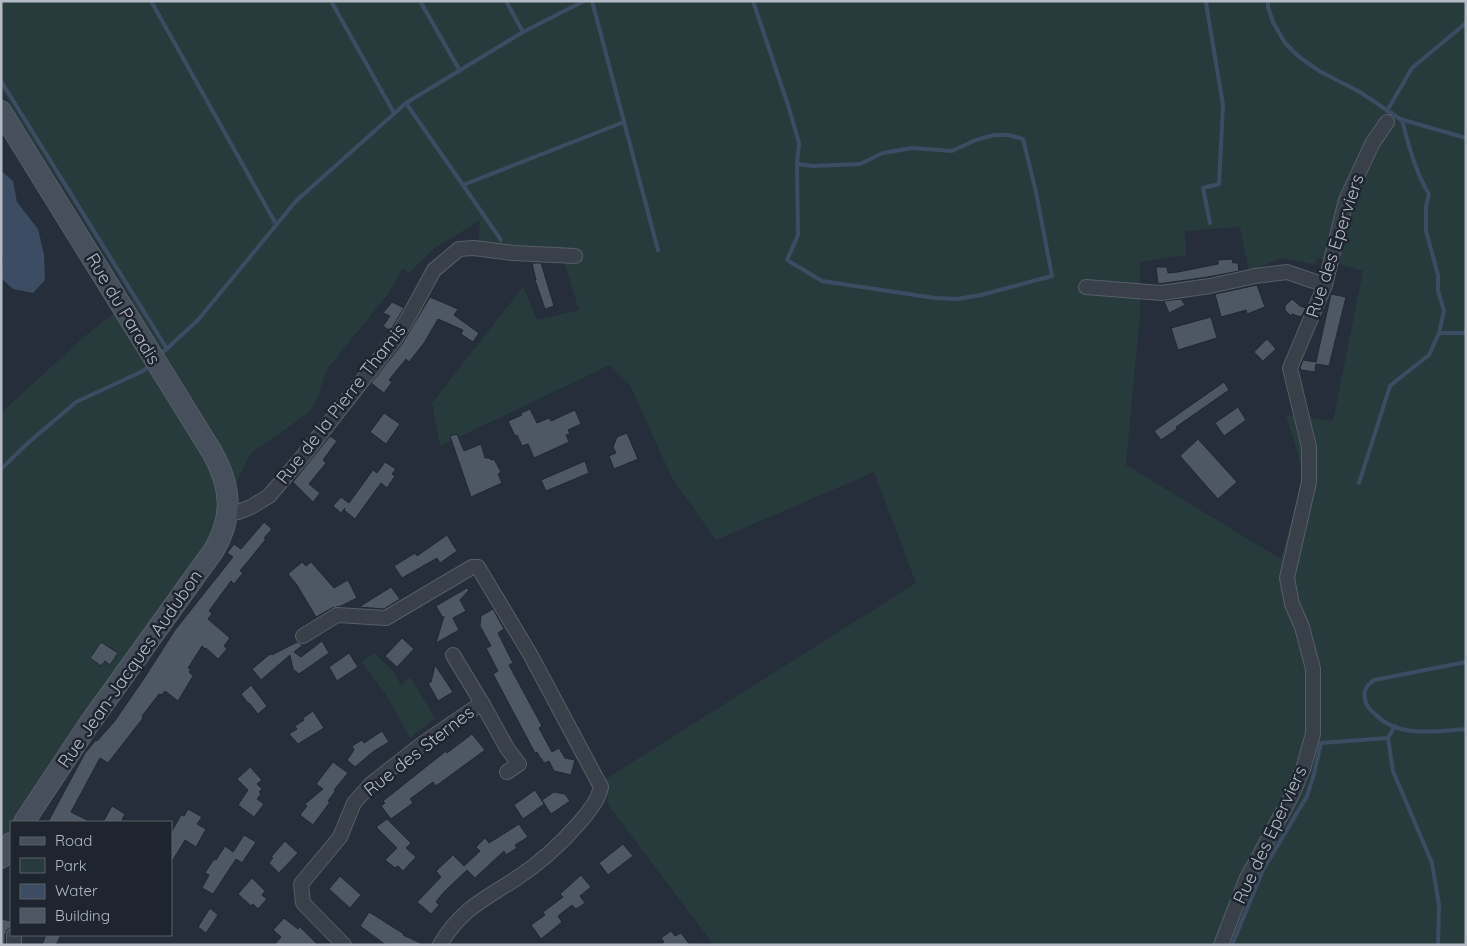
<svg xmlns="http://www.w3.org/2000/svg" width="1467" height="946" viewBox="0 0 1467 946" font-family="Quicksand,sans-serif">
  <style>
    .green { fill: #283b3c; fill-rule: evenodd }
    .water { fill: #3c4c62 }
    .lines { fill: none; stroke-linecap: round; stroke-linejoin: round }
    .stream { stroke: #3c4c62; stroke-width: 4 }
    .building { fill: #4e5865; stroke: #202731 }
    .minor-casing { stroke: #575e68; stroke-width: 16 }
    .secondary-casing { stroke: #575e68; stroke-width: 22 }
    .minor { stroke: #39404a; stroke-width: 14 }
    .secondary { stroke: #474f5d; stroke-width: 20 }
    .labels { text-anchor: middle; stroke-width: 5; stroke-linejoin: round; paint-order: stroke }
    .street-label { font-size: 18px; fill: #b4bbc6; stroke: #1e252f }
  </style>
  <rect width="100%" height="100%" fill="#252e3a"/>
  <!-- green -->
  <g class="green">
    <path d="M1 1H1466V945H714L608 805 606 779 916 583 874 472 716 540 672 478 630 385 610 365 440 446 432 403 523 287 537 320 579 310 560 249 478 246 480 220 434 249 409 273 402 269 388 294 327 369C320 385 320 400 308 413L250 454 213 533 16 822H11V830L1 845V413L85 336 132 299 1 90ZM1240 227 1249 271 1282 258 1316 265 1317 258 1363 271 1333 421 1286 415 1300 461 1303 479 1281 559 1126 465 1140 314V262L1186 255 1185 231Z"/>
    <path d="M374 653 392 670 401 685 410 677 435 718 410 738 387 696 362 662Z"/>
  </g>
  <!-- water -->
  <path class="water" d="M1 171 13 181 17 202 38 229 44 254 45 280 33 293 13 289 1 278 3 261 1 250Z"/>
  <g class="lines">
    <!-- stream -->
    <g class="stream">
      <path d="M151 1 276 224"/>
      <path d="M331 1 394 113"/>
      <path d="M420 1 460 71"/>
      <path d="M506 1 523 32"/>
      <path d="M592 1 658 250"/>
      <path d="M753 1 789 108 799 143 797 164 798 235 787 260 822 281 935 298 957 299 981 295 1052 276 1036 192 1023 139 1009 135H994L976 140 952 151 912 148 883 153 860 164 813 166 797 164"/>
      <path d="M1268 1V7L1273 22 1285 43 1298 56 1319 71 1360 92 1400 119 1466 138"/>
      <path d="M1206 3 1223 105 1219 184 1203 188 1210 223"/>
      <path d="M1 81 167 349"/>
      <path d="M406 103 501 240"/>
      <path d="M1387 111 1412 68 1466 23"/>
      <path d="M463 185 624 122"/>
      <path d="M1439 333H1466"/>
      <path d="M160 355 198 320 296 201 406 103 523 32 584 1"/>
      <path d="M1 469 28 443 76 402 143 371 151 364"/>
      <path d="M1359 483 1390 386 1396 381 1429 355 1439 333 1444 311 1438 291V275L1426 231V206L1429 194C1415 171 1409 146 1402 120"/>
      <path d="M1466 662 1374 680C1367 685 1363 690 1365 699 1366 707 1371 710 1376 715 1398 738 1438 731 1466 729"/>
      <path d="M1388 738 1393 771 1432 863 1439 905 1438 945"/>
      <path d="M1232 945 1263 870 1307 796 1314 774 1321 743 1388 738 1395 726"/>
    </g>
  </g>
  <!-- building -->
  <g class="building">
    <path d="M1232 259 1233 263H1238L1239 271 1208 277 1158 284 1156 267H1167L1168 273 1178 272 1218 264V260Z"/>
    <path d="M532 263H541L554 306 545 309 535 280H536Z"/>
    <path d="M1257 285 1265 307 1247 314 1246 310 1221 317 1215 294Z"/>
    <path d="M1331 294 1346 297 1329 366 1316 364 1315 372 1301 370 1300 368 1303 360 1316 362Z"/>
    <path d="M430 297 458 309 454 315 479 333 473 342 461 334 463 330 438 319 424 343 409 362 406 359 389 380 392 382 384 393 371 383 402 344Z"/>
    <path d="M1181 299 1185 305 1169 313 1164 301Z"/>
    <path d="M1292 299 1300 306 1306 308 1301 317 1292 314 1291 316 1285 310V306Z"/>
    <path d="M392 302 404 308 390 331 383 326 390 316 383 313Z"/>
    <path d="M1211 317 1217 338 1178 350 1171 328Z"/>
    <path d="M1267 339 1276 349 1263 361 1254 352Z"/>
    <path d="M1224 382 1229 390 1176 427 1177 429 1161 440 1154 431Z"/>
    <path d="M1238 407 1246 420 1224 436 1215 423Z"/>
    <path d="M530 409 537 423 549 418 551 421 575 410 581 424 568 430 570 434 566 435 569 442 534 458 528 444 522 446 517 435 515 436 508 421 522 415 521 413Z"/>
    <path d="M384 413 400 424 386 444 370 432Z"/>
    <path d="M627 433 638 459 614 469 609 456 616 453 613 447 617 437Z"/>
    <path d="M457 434 464 451 481 444 485 458H489L491 460 494 459 501 472 498 474 502 483 471 497 450 436Z"/>
    <path d="M330 436 337 441 323 460 326 463 309 484 320 493 313 502 293 482Z"/>
    <path d="M1198 439 1237 482 1218 499 1180 456Z"/>
    <path d="M585 461 589 473 546 491 541 480Z"/>
    <path d="M385 462 396 469 392 474 395 476 387 488 381 483 355 519 344 510 345 508 341 513 333 506 341 497 349 503 373 470 377 473Z"/>
    <path d="M264 522 272 529 264 538 266 539 240 571 243 573 234 584 231 581 209 611 212 614 208 619 230 638 224 646 227 649 218 659 206 648 205 649 202 646 188 668 191 669 189 672 193 676 178 701 165 691 162 695 159 694 142 716 143 718 108 763 100 758 71 812 91 822H48L85 753 96 740 97 741 114 722 143 680 175 630 233 557 227 553 234 544 241 549Z"/>
    <path d="M447 535 457 551 440 563 437 558 402 578 394 566 415 553 417 556Z"/>
    <path d="M302 562 306 566 311 562 334 588 348 580 357 598 341 606 332 608 316 617 297 585 288 574Z"/>
    <path d="M391 587 400 599 384 609 359 607Z"/>
    <path d="M467 588 469 590 460 600 466 611 453 618 459 630 436 643 444 616 443 618 436 606Z"/>
    <path d="M493 609 504 629 498 633 513 663 509 665 542 726 539 728 552 752 559 748 565 758 575 760 571 775 554 771 549 761 544 763 541 758H540L537 752 535 753 493 674 498 671 486 648 491 646 480 626 481 616Z"/>
    <path d="M402 638 414 649 397 667 385 656Z"/>
    <path d="M322 641 329 653 299 674 293 669 290 655 261 680 252 669 270 654 272 655 297 642 303 645 294 652 301 657Z"/>
    <path d="M101 642 118 653 110 665 105 661 101 666 90 658Z"/>
    <path d="M349 653 358 667 337 681 329 667Z"/>
    <path d="M435 665 453 692 438 701 428 683 431 682Z"/>
    <path d="M251 685 267 706 258 714 249 703H248L241 694Z"/>
    <path d="M313 711 324 728 298 744 289 734 297 729 295 726 304 720 303 718Z"/>
    <path d="M382 731 389 742 374 751 355 767 347 760 354 750 352 746 362 740 364 743Z"/>
    <path d="M472 734 485 750 436 786 433 782 410 799 413 803 391 819 381 806 385 803 383 801 446 751 447 753Z"/>
    <path d="M333 762 348 773 334 790H336L328 801 330 802 313 825 300 815 307 806 305 804 323 789 316 784Z"/>
    <path d="M250 767 262 780 257 784 262 789 259 792 261 794 257 799 264 804 254 817 238 805 248 790 237 779Z"/>
    <path d="M535 790 544 804 523 819 514 805Z"/>
    <path d="M554 792 565 794 570 801 551 814 542 800Z"/>
    <path d="M112 806 125 814 121 822H103Z"/>
    <path d="M188 809 202 817 197 824 206 829 196 847 185 840 171 863V833L181 815 184 816Z"/>
    <path d="M387 819 411 843 406 848 416 857 403 871 398 866 395 868 385 860 397 848 376 827Z"/>
    <path d="M519 824 528 837 515 845 517 848 506 855 504 851 475 878 467 870 443 893 436 902 439 905 431 914 417 902 441 877 436 871 453 855 464 866 480 851 476 847 485 838 489 843Z"/>
    <path d="M244 835 256 842 242 863 236 859 213 894 202 888 209 875 205 873 214 859 216 860 225 846 233 852Z"/>
    <path d="M285 841 298 853 279 873 269 863 273 858 271 857Z"/>
    <path d="M623 844 633 856 608 875 599 863Z"/>
    <path d="M581 875 591 887 580 896 585 903 576 909 572 905 558 916 562 922 541 939 531 925 545 915 543 912 563 897 560 894Z"/>
    <path d="M340 876 361 895 350 908 329 889Z"/>
    <path d="M252 878 265 891 262 895 267 899 258 909 253 904 251 906 238 894Z"/>
    <path d="M210 908 218 915 206 933 198 927Z"/>
    <path d="M369 912 404 934 403 935 425 945H386L360 926Z"/>
    <path d="M284 918 298 929 300 927 318 945H274L281 937 273 930Z"/>
    <path d="M1 919 11 921V927L7 930 5 935V945H1Z"/>
    <path d="M671 931 675 936 681 933 690 945H660L664 942 661 938Z"/>
    <path d="M46 935H61L56 945H42Z"/>
  </g>
  <g class="lines">
    <defs>
      <g id="minor">
        <path d="M1086 287 1161 293 1210 286 1255 276 1287 272 1325 285"/>
        <path d="M228 513 238 512 251 507 269 496 304 455 395 339 408 318 434 270 459 249 474 248 513 253 575 256"/>
        <path d="M303 636 337 615 386 618 472 567H478L530 654 601 787C598 801 589 811 580 822 561 844 539 864 514 880 483 900 460 910 440 945"/>
        <path d="M482 703 507 748 519 764 507 772"/>
        <path d="M14 935V945"/>
        <path d="M344 945 303 903 301 884 340 837 354 803 371 784 422 744 482 703 453 655"/>
        <path d="M1221 945 1246 880 1292 795 1303 769 1313 734V669L1302 627 1292 604 1287 578 1309 482V447L1290 368 1325 285 1346 200 1372 144 1387 122"/>
      </g>
      <g id="secondary">
        <path d="M1 111 212 452C231 486 234 516 214 550L89 724 24 822"/>
        <path d="M1 858 11 843"/>
      </g>
    </defs>
    <!-- minor casing -->
    <use href="#minor" class="minor-casing"/>
    <!-- secondary casing -->
    <use href="#secondary" class="secondary-casing"/>
    <!-- minor -->
    <use href="#minor" class="minor"/>
    <!-- secondary -->
    <use href="#secondary" class="secondary"/>
  </g>
  <g class="labels">
    <!-- street labels -->
    <g class="street-label">
      <text transform="translate(1335 246) rotate(-72)" y="6">Rue des Eperviers</text>
      <text transform="translate(123 309) rotate(59)" y="6">Rue du Paradis</text>
      <text transform="translate(341 404) rotate(-52)" y="6">Rue de la Pierre Thamis</text>
      <text transform="translate(130 669) rotate(-55)" y="6">Rue Jean-Jacques Audubon</text>
      <text transform="translate(419 751) rotate(-38)" y="6">Rue des Sternes</text>
      <text transform="translate(1270 835) rotate(-65)" y="6">Rue des Eperviers</text>
    </g>
  </g>
  <!-- border -->
  <rect width="1467" height="946" fill="none" stroke="#b4bbc6" stroke-width="5"/>
  <!-- legend -->
  <rect x="10" y="821" width="162" height="115" fill="#1e252f" stroke="#5a616b"/>
  <rect x="20" y="837" width="25" height="8" fill="#474f5d" stroke="#5a616b"/>
  <text x="55" y="846" font-size="15" fill="#b4bbc6">Road</text>
  <rect x="20" y="858" width="25" height="15" fill="#283b3c" stroke="#5a616b"/>
  <text x="55" y="871" font-size="15" fill="#b4bbc6">Park</text>
  <rect x="20" y="884" width="25" height="15" fill="#3c4c62" stroke="#5a616b"/>
  <text x="55" y="896" font-size="15" fill="#b4bbc6">Water</text>
  <rect x="20" y="908" width="25" height="15" fill="#4e5865" stroke="#5a616b"/>
  <text x="55" y="921" font-size="15" fill="#b4bbc6">Building</text>
</svg>
